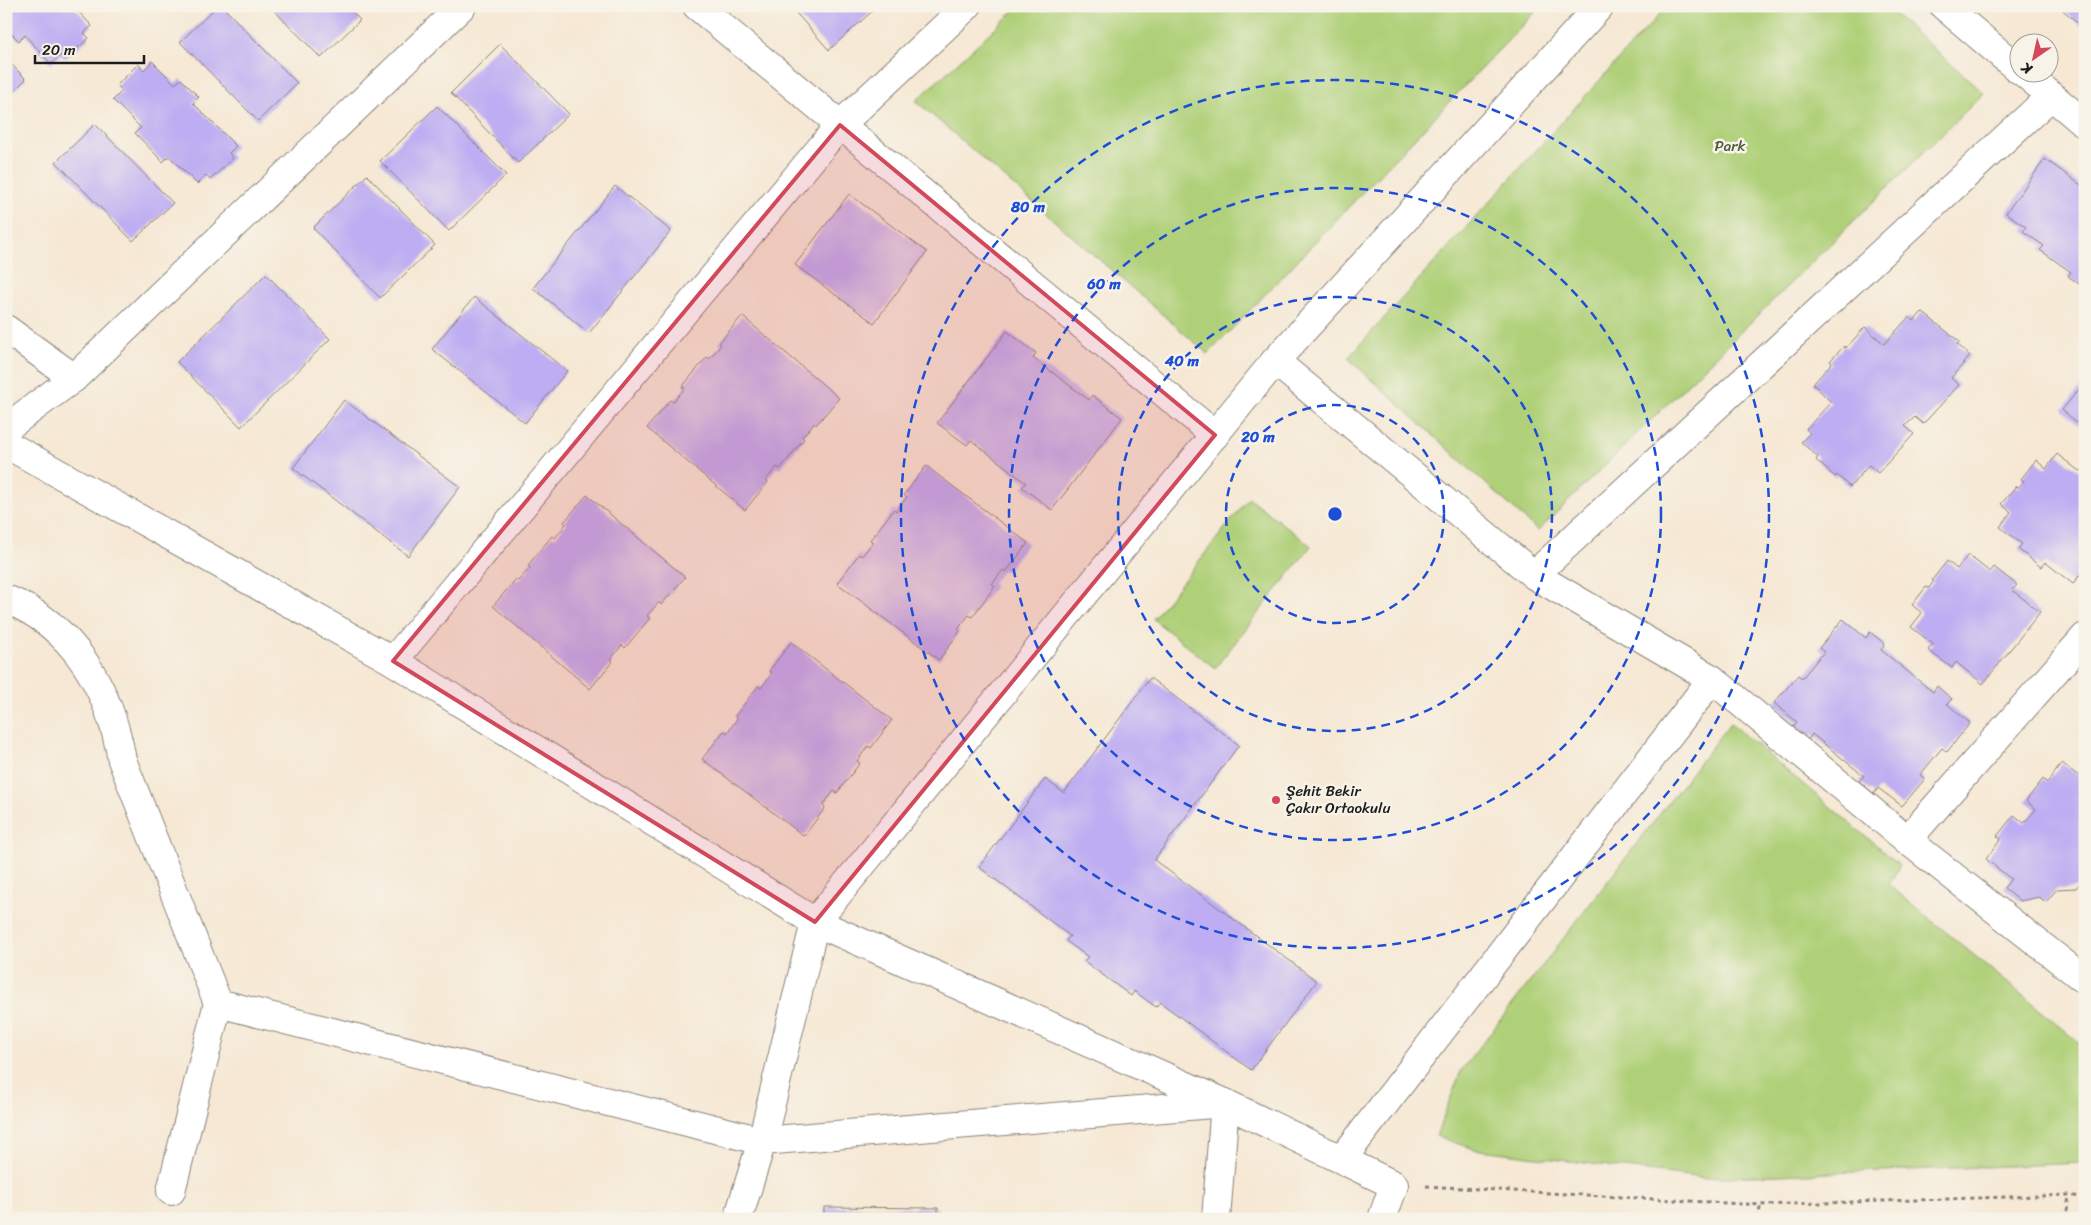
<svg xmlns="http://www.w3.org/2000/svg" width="2091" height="1225" viewBox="0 0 2091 1225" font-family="Sriracha,sans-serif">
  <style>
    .green { fill: #afd078; stroke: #66764a }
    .building { fill: #beadf2 }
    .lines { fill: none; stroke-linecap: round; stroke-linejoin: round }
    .street-casing { stroke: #898278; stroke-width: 30 }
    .path { stroke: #898278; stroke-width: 3; stroke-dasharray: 4 4; stroke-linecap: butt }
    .street { stroke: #fff; stroke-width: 28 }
    .marked { fill: #d1495b; fill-opacity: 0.2; stroke: #d1495b; stroke-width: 4; stroke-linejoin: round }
    .ring { fill: none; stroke: #1d4ed8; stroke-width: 2.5; stroke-dasharray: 9 6 }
    .poi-dot { fill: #d1495b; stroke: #f7f3e8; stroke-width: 2 }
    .labels { text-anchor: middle; stroke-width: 5; stroke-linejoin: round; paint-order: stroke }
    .park-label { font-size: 15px; fill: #4f5b3c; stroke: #f7f3e8 }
    .poi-label { font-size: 15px; fill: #1c1c1c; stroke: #f7f3e8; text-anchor: start }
    .centre { fill: #1d4ed8; stroke: #f7f3e8; stroke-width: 2.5 }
    .ring-label { font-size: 15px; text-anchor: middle; font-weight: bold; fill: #1d4ed8; stroke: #f7f3e8; stroke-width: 5; stroke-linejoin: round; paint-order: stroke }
  </style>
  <rect width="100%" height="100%" fill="#f7f3e8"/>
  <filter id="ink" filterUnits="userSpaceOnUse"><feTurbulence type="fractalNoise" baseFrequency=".02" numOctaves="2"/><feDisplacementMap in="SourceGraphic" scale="10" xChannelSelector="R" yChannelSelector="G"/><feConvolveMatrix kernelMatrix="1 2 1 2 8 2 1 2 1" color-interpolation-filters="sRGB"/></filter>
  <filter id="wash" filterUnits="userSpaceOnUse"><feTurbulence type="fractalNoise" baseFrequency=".0096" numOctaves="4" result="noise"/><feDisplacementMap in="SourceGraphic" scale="20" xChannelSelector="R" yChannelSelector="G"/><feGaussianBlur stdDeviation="1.12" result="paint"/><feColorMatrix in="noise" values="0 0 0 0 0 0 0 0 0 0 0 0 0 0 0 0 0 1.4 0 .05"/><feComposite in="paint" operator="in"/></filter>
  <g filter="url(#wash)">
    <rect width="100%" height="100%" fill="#f6e8d4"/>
    <!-- green -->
    <g class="green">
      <path d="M1019 6H1541L1208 354 916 101Z"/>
      <path d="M1667 6H1885L1984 93 1538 531 1348 358Z"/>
      <path d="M1249 498 1311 546 1215 668 1153 619Z"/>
      <path d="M1730 723 1900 865 1889 885 2085 1047V1163L1704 1178 1473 1149 1436 1136 1461 1071Z"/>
    </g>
    <g id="blocks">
      <!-- building -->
      <g class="building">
        <path d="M6 6H73L92 26 84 33 89 38 65 59 61 55 51 64 25 35 19 41 6 28Z"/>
        <path d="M217 6H222L297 83 258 121 180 42Z"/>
        <path d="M270 6H347L360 20 321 58Z"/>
        <path d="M790 6H878L829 50Z"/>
        <path d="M2058 6H2085V29Z"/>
        <path d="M500 44 569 114 518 163 451 93Z"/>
        <path d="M6 59 26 79 6 99Z"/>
        <path d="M152 61 175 84 181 79 199 97 193 103 236 146 229 153 233 158 210 180 206 175 197 184 169 156 163 162 135 133 141 128 113 100 122 91 117 85 138 64 144 70Z"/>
        <path d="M437 106 506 175 449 231 380 161Z"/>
        <path d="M95 124 173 203 133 241 56 162Z"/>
        <path d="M2045 159 2085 188V288L2068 276 2071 272 2040 250 2044 246 2023 231 2026 227 2006 213Z"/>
        <path d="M367 175 435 245 380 298 313 228Z"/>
        <path d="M615 186 671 231 589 333 533 288Z"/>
        <path d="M849 194 927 252 874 323 795 265Z"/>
        <path d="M266 274 330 339 241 427 177 362Z"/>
        <path d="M474 297 567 371 525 423 432 349Z"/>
        <path d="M1922 312 1960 342 1957 344 1970 356 1951 378 1959 385 1923 424 1915 417 1905 426 1914 434 1878 473 1869 465 1850 487 1837 475 1835 477 1816 460 1818 457 1801 442 1810 433 1806 429 1831 402 1813 384 1832 363 1830 361 1844 346 1846 348 1865 327 1884 344 1909 317 1914 321Z"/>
        <path d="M742 316 839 398 816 425 814 423 802 437 804 439 780 469 777 467 766 480 768 482 745 510 647 428 670 400 673 402 685 388 682 387 707 357 709 359 721 345 719 343Z"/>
        <path d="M1007 331 1036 353 1033 358 1089 400 1092 395 1122 418 1052 510 1022 487 1026 483 971 440 967 445 937 423Z"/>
        <path d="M2085 382V429L2062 410Z"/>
        <path d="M344 400 460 487 408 556 293 468Z"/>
        <path d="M2057 454 2079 471 2085 468V568L2073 584 2045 562 2041 567 2018 549 2022 544 2000 527 2011 512 2001 504 2016 486 2018 488 2024 481 2021 479 2036 460 2046 469Z"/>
        <path d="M926 466 1028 543 1006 572 1003 570 992 584 995 586 972 617 969 615 958 629 960 631 939 660 837 583 859 554 862 556 873 542 870 540 894 509 896 511 907 497 904 495Z"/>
        <path d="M587 495 685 577 661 605 659 602 647 616 650 618 625 648 622 645 611 659 613 661 590 689 493 606 516 579 518 581 530 568 528 565 552 536 555 538 566 524 564 522Z"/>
        <path d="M1968 555 1990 572 1994 567 2017 585 2012 590 2040 612 1983 684 1956 662 1952 668 1928 650 1933 644 1911 627 1922 613 1912 605 1926 587 1929 588 1934 581 1932 580 1947 561 1957 569Z"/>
        <path d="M1843 619 1866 638 1870 632 1885 644 1881 650 1933 692 1937 686 1952 699 1947 704 1970 723 1947 752 1942 748 1920 775 1925 779 1902 806 1878 788 1874 794 1859 781 1864 776 1812 734 1808 740 1793 727 1797 722 1774 703 1798 675 1802 678 1824 652 1819 648Z"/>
        <path d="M791 642 892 720 871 748 868 746 857 761 860 763 837 793 834 791 823 805 825 808 804 836 702 759 724 731 727 733 737 719 735 716 758 686 761 688 772 673 769 671Z"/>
        <path d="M1150 678 1239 745 1154 860 1317 981 1251 1070 1160 1002 1156 1007 1134 991 1131 996 1084 961 1088 957 1066 941 1070 936 979 867 1045 779 1064 793Z"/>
        <path d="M2062 763 2085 781V877L2076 888 2057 889 2046 902 2039 897 2020 901 2004 888 2011 879 1986 859 2001 839 1997 836 2014 815 2024 823 2036 809 2026 801 2043 779 2047 783Z"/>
        <path d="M824 1207 938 1208V1219H824Z"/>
      </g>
    </g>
  </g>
  <g filter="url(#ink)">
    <use href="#blocks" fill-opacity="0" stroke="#898278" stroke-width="1"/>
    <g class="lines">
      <defs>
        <g id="street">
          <path d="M697 6 1215 435"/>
          <path d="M1944 6 2018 69"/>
          <path d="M2023 72 2085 124"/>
          <path d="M6 329 74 378"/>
          <path d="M1275 361 1534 575 1712 679 1907 840 2085 980"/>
          <path d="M6 428 74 378 462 6"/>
          <path d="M6 444 393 661 815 922 1225 1103 1394 1185 1382 1219"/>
          <path d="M1534 575 2051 96"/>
          <path d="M6 599C75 626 110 691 122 760L218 1003 762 1141 1225 1103 1216 1219"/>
          <path d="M393 661 840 125 967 6"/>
          <path d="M1907 840 2085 637"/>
          <path d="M1343 1158 1712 679"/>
          <path d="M171 1191 218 1003"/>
          <path d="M738 1219 762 1141 815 922 1275 361 1600 6"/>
        </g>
      </defs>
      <!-- street casing -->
      <use href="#street" class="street-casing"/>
      <!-- path -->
      <g class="path">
        <path d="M1426 1186 1761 1205 2069 1195 2085 1198"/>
        <path d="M1757 1219 1761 1205"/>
        <path d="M2066 1219 2069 1195"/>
      </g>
      <!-- street -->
      <use href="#street" class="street"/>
    </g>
  </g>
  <!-- marked area -->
  <path class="marked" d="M840 125 1215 435 815 922 393 661Z"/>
  <!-- distance rings -->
  <g class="ring">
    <circle cx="1335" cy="514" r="109"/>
    <circle cx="1335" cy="514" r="217"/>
    <circle cx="1335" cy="514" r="326"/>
    <circle cx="1335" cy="514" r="434"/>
  </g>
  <!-- markers -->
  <circle class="poi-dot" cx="1276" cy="800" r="5"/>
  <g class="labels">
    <!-- park labels -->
    <g class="park-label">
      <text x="1730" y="151">Park</text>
    </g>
    <!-- poi labels -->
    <g class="poi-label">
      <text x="1286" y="796">Şehit Bekir<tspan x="1286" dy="17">Çakır Ortaokulu</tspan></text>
    </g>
  </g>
  <circle cx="1335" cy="514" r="8" class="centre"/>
  <g class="ring-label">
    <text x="1028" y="212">80 m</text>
    <text x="1104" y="289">60 m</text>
    <text x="1182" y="366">40 m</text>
    <text x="1258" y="442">20 m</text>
  </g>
  <!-- margin -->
  <rect width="2091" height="1225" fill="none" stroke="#f7f3e8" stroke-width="25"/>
  <!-- north arrow -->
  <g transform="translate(2034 58) rotate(214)"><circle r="24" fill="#f7f3e8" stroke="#9f9d96"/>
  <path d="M0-4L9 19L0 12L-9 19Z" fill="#d1495b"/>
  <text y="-8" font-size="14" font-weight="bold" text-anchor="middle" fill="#1c1c1c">K</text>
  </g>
  <!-- scale -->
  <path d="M35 55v8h109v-8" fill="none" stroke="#1c1c1c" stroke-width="2.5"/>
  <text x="42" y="55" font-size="15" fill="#1c1c1c" stroke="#f7f3e8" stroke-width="4" paint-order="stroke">20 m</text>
</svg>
